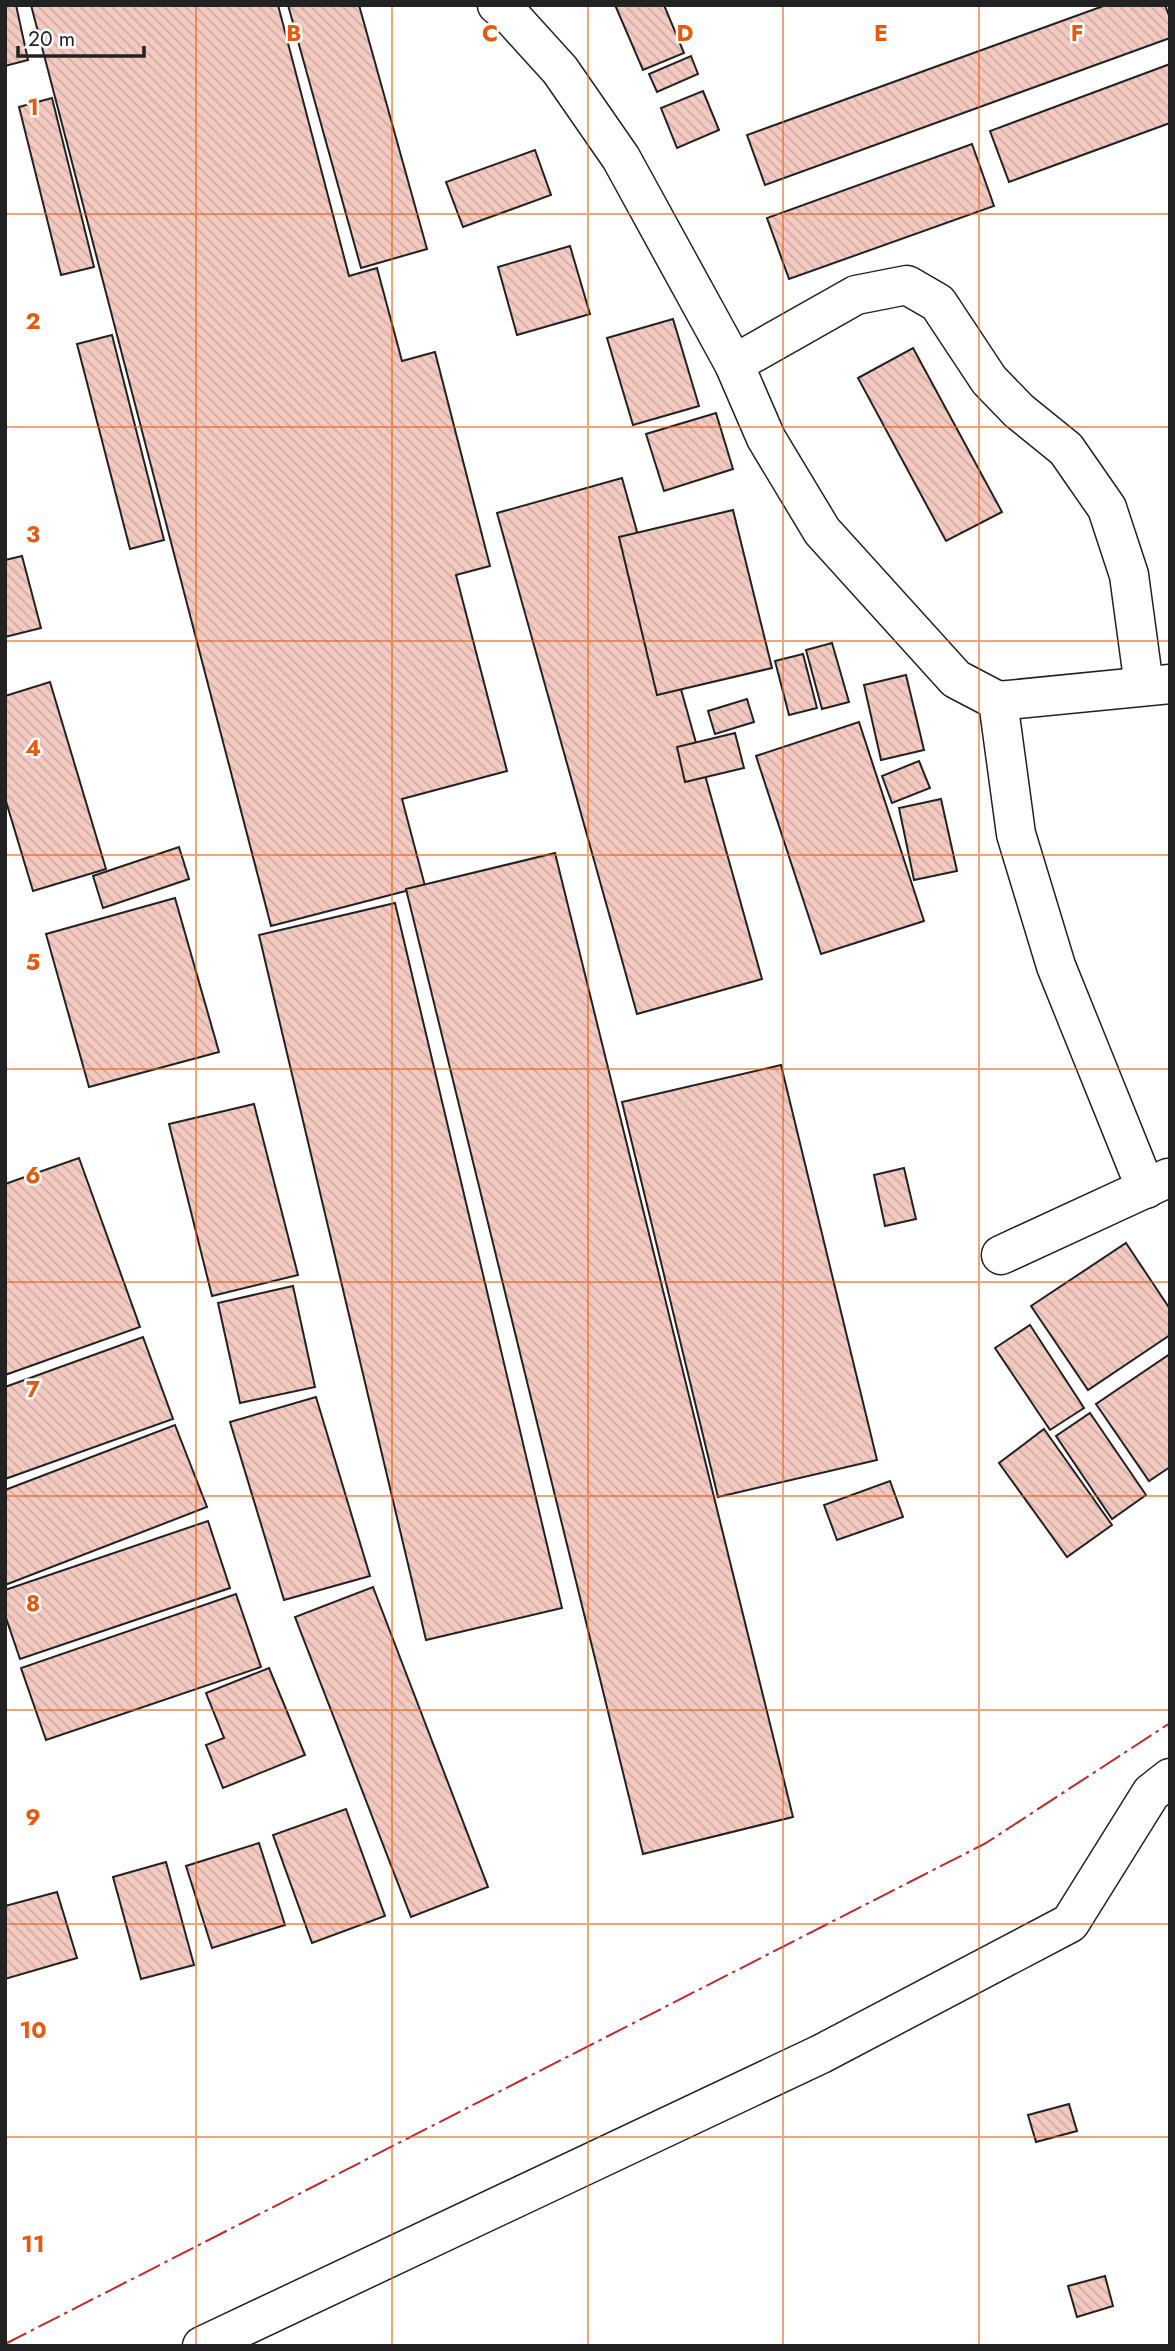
<svg xmlns="http://www.w3.org/2000/svg" width="1175" height="2351" viewBox="0 0 1175 2351" font-family="Jost,sans-serif">
  <style>
    .building { fill: url(#building-back-hatch); stroke: #222; stroke-width: 2 }
    .lines { fill: none; stroke-linecap: round; stroke-linejoin: round }
    .minor-casing { stroke: #222; stroke-width: 41 }
    .minor { stroke: #fff; stroke-width: 38 }
    .power { stroke: #c62828; stroke-width: 2; stroke-dasharray: 24 5 3.5 5; stroke-linecap: butt }
    .grid { fill: none; stroke: #e8590c; stroke-width: 2; stroke-opacity: 0.55 }
    .grid-label { font-size: 23px; text-anchor: middle; font-weight: bold; fill: #e8590c; stroke: #fff; stroke-width: 5; stroke-linejoin: round; paint-order: stroke }
  </style>
  <defs>
    <pattern id="building-back-hatch" width="6" height="6" patternUnits="userSpaceOnUse" patternTransform="scale(1.75)"><rect width="6" height="6" fill="#f3c9c0"/><path d="M-1 5l2 2M0 0l6 6M5-1l2 2" fill="none" stroke="#d0aca5"/></pattern>
  </defs>
  <rect width="100%" height="100%" fill="#fff"/>
  <!-- building -->
  <g class="building">
    <path d="M5 5H16L28 60 5 66Z"/>
    <path d="M31 5H278L349 276 377 268 402 361 435 352 490 566 456 575 507 771 402 799 425 886 271 926Z"/>
    <path d="M288 5H359L427 249 361 268Z"/>
    <path d="M615 5H664L684 53 643 70Z"/>
    <path d="M1106 5H1165L1170 18V38L765 185 747 135Z"/>
    <path d="M691 56 698 74 657 92 649 74Z"/>
    <path d="M1170 64V123L1009 182 990 131Z"/>
    <path d="M703 91 719 130 677 148 661 108Z"/>
    <path d="M52 98 94 267 61 275 19 107Z"/>
    <path d="M972 144 994 206 789 279 767 218Z"/>
    <path d="M535 150 551 195 463 227 446 182Z"/>
    <path d="M570 246 590 314 517 335 498 267Z"/>
    <path d="M673 319 699 406 633 425 607 338Z"/>
    <path d="M112 335 164 540 130 549 77 344Z"/>
    <path d="M913 348 1002 512 946 541 858 378Z"/>
    <path d="M716 413 733 469 664 491 646 434Z"/>
    <path d="M622 478 762 979 637 1014 497 513Z"/>
    <path d="M733 510 772 668 657 695 619 537Z"/>
    <path d="M22 556 41 628 5 637V560Z"/>
    <path d="M832 643 849 702 822 709 806 650Z"/>
    <path d="M803 654 817 708 789 715 775 661Z"/>
    <path d="M906 675 924 750 881 760 864 685Z"/>
    <path d="M50 682 106 869 33 891 5 798V696Z"/>
    <path d="M747 699 754 722 715 734 708 711Z"/>
    <path d="M859 722 924 921 821 954 756 756Z"/>
    <path d="M735 733 744 768 685 782 677 747Z"/>
    <path d="M919 761 930 788 892 803 882 776Z"/>
    <path d="M941 799 957 871 914 880 899 808Z"/>
    <path d="M179 847 189 879 103 908 93 876Z"/>
    <path d="M555 853 793 1817 643 1854 406 889Z"/>
    <path d="M175 898 219 1052 89 1087 46 934Z"/>
    <path d="M395 903 562 1608 426 1640 259 935Z"/>
    <path d="M781 1065 877 1460 718 1497 622 1102Z"/>
    <path d="M254 1104 298 1275 212 1296 169 1124Z"/>
    <path d="M79 1158 140 1327 5 1375V1184Z"/>
    <path d="M904 1168 916 1219 885 1226 874 1175Z"/>
    <path d="M1126 1243 1170 1309V1335L1088 1390 1031 1306Z"/>
    <path d="M293 1286 315 1387 240 1403 218 1303Z"/>
    <path d="M1030 1325 1084 1408 1050 1430 995 1348Z"/>
    <path d="M143 1337 173 1419 5 1479V1387Z"/>
    <path d="M1170 1354V1467L1149 1481 1096 1404Z"/>
    <path d="M316 1397 370 1576 284 1600 230 1422Z"/>
    <path d="M1090 1413 1146 1495 1112 1519 1056 1436Z"/>
    <path d="M175 1425 207 1507 5 1585V1490Z"/>
    <path d="M1044 1429 1112 1525 1067 1557 999 1463Z"/>
    <path d="M890 1481 903 1517 837 1540 824 1505Z"/>
    <path d="M208 1521 230 1588 20 1659 5 1615V1590Z"/>
    <path d="M373 1587 488 1887 411 1917 295 1617Z"/>
    <path d="M236 1594 261 1667 46 1740 21 1668Z"/>
    <path d="M269 1668 305 1755 223 1788 206 1745 224 1738 206 1693Z"/>
    <path d="M346 1809 385 1916 312 1943 273 1835Z"/>
    <path d="M259 1843 285 1925 212 1948 186 1866Z"/>
    <path d="M166 1862 194 1965 141 1979 113 1877Z"/>
    <path d="M57 1892 77 1958 5 1979V1906Z"/>
    <path d="M1069 2104 1077 2131 1036 2142 1028 2115Z"/>
    <path d="M1105 2276 1113 2306 1077 2317 1068 2286Z"/>
  </g>
  <g class="lines">
    <defs>
      <g id="minor">
        <path d="M497 5 511 16 560 70 621 158 734 364 766 438 822 531 956 679 998 701 1170 684"/>
        <path d="M734 364 856 295 907 285 938 303 989 380 1019 411 1066 449 1107 508 1129 575 1144 686"/>
        <path d="M998 701 1016 834 1056 966 1146 1189"/>
        <path d="M1001 1255 1168 1178"/>
        <path d="M202 2346 821 2054 1070 1923 1151 1793 1170 1778"/>
      </g>
    </defs>
    <!-- minor casing -->
    <use href="#minor" class="minor-casing"/>
    <!-- minor -->
    <use href="#minor" class="minor"/>
    <!-- power -->
    <path class="power" d="M5 2344 986 1843 1170 1723"/>
  </g>
  <!-- grid -->
  <path class="grid" d="M196 5V2346M392 5V2346M588 5V2346M783 5V2346M979 5V2346M5 214H1170M5 427H1170M5 641H1170M5 855H1170M5 1069H1170M5 1282H1170M5 1496H1170M5 1710H1170M5 1924H1170M5 2137H1170"/>
  <g class="grid-label">
    <text x="294" y="41">B</text>
    <text x="490" y="41">C</text>
    <text x="685" y="41">D</text>
    <text x="881" y="41">E</text>
    <text x="1077" y="41">F</text>
    <text x="33" y="115">1</text>
    <text x="33" y="329">2</text>
    <text x="33" y="542">3</text>
    <text x="33" y="756">4</text>
    <text x="33" y="970">5</text>
    <text x="33" y="1183">6</text>
    <text x="33" y="1397">7</text>
    <text x="33" y="1611">8</text>
    <text x="33" y="1825">9</text>
    <text x="33" y="2038">10</text>
    <text x="33" y="2252">11</text>
  </g>
  <!-- border -->
  <rect width="1175" height="2351" fill="none" stroke="#222222" stroke-width="14"/>
  <!-- scale -->
  <path d="M18 46v10h126v-10" fill="none" stroke="#222222" stroke-width="3.5"/>
  <text x="28" y="46" font-size="21" fill="#222222" stroke="#ffffff" stroke-width="5" paint-order="stroke">20 m</text>
</svg>
